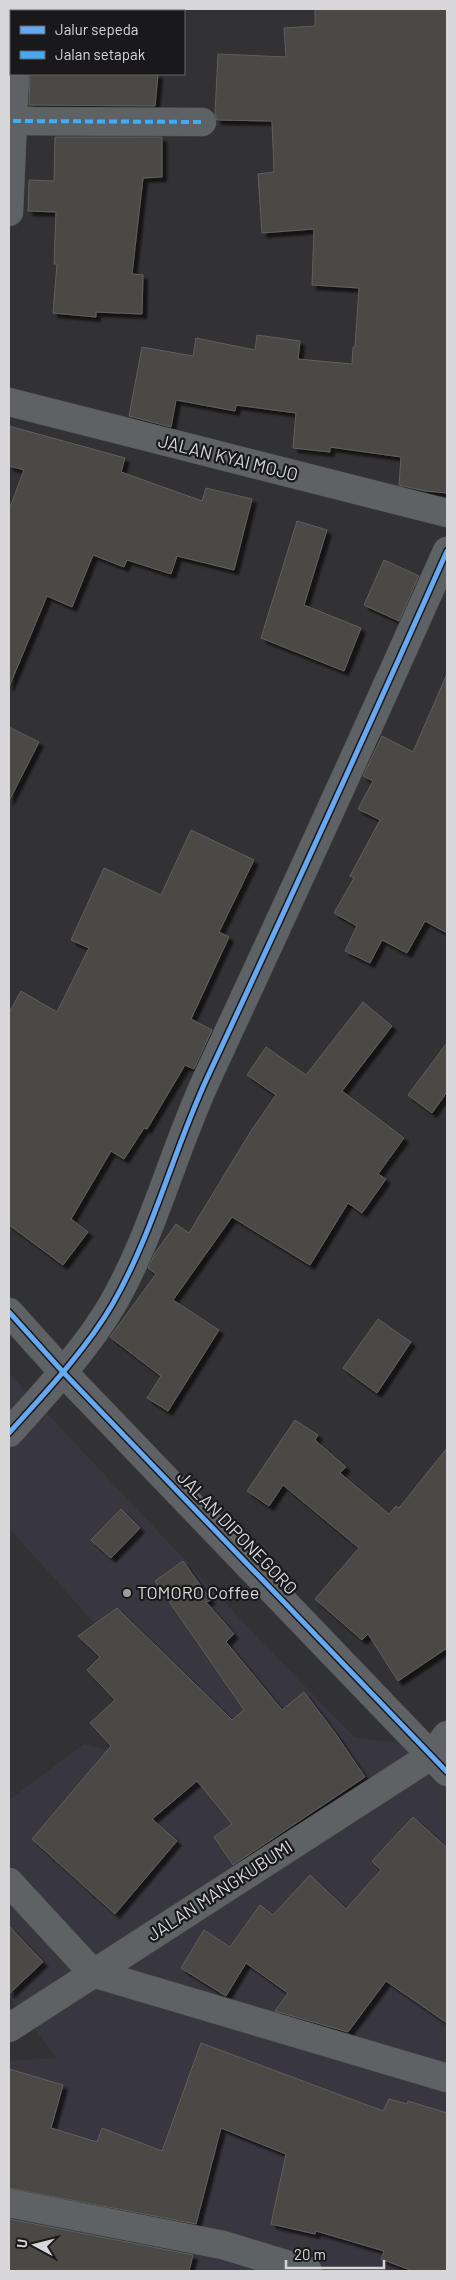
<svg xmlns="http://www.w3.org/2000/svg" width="456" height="2280" viewBox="0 0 456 2280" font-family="Barlow,sans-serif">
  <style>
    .built { fill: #383740 }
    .building { fill: #4b4844; stroke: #5f5f5e; filter: url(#shadow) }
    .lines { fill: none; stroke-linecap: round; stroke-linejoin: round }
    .minor-casing { stroke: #505052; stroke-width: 29 }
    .tertiary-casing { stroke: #505052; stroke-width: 29 }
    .minor { stroke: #5f6265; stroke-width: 28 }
    .tertiary { stroke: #5f6265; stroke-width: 28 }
    .quiet { stroke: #42abf6; stroke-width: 4; stroke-dasharray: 8 4; stroke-linecap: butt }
    .cycleway-casing { stroke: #19191b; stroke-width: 8 }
    .cycleway { stroke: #66a8f1; stroke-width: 5 }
    .poi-dot { fill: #9d9d9f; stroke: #19191b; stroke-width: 2 }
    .labels { text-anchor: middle; stroke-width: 4.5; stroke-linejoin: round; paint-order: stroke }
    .street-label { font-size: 18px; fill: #d7d7d9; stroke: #19191b }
    .poi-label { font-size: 18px; fill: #d7d7d9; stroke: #19191b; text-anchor: start }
  </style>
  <defs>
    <filter id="shadow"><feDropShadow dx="4.5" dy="4.5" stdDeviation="1" flood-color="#0009"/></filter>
  </defs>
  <rect width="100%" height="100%" fill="#323234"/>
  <!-- built -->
  <path class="built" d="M9 1373 263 1643 354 1737 447 1750V2271H9V2061L57 2058 9 1997V1800L84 1744 239 1785 9 1528Z"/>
  <!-- building -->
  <g class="building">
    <path d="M315 9H447V493L425 491 399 485 401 457 330 447V452L293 448 296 413 236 405 235 411 176 400 171 427 129 416 142 347 193 356 196 338 255 350 257 335 300 341 298 359 352 364 353 347H355L359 288 312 285 314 229 262 233 258 174 274 172 272 121 217 120 215 114 218 54 286 57 284 28 315 26Z"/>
    <path d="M30 74H158L155 106 29 105Z"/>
    <path d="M55 137H162V177L143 178 132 274 143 275 142 314 96 312V317L53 313 57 264H54L56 212 28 211 29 180 54 181Z"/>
    <path d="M9 426 125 458 121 472 202 501 206 488 252 499 234 570 177 556 171 574 127 560 124 567 93 555 72 607 47 596 9 687V510L24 470 9 466Z"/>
    <path d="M297 521 327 530 304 605 361 628 344 671 261 638Z"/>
    <path d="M384 560 419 576 399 621 364 605Z"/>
    <path d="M447 674V933L425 921 407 953 382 940 370 963 345 951 357 926 334 913 354 878 350 876 380 820 358 809 373 781 363 776 382 736 413 752Z"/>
    <path d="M9 727 39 742 9 801Z"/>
    <path d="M191 830 254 860 219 932 229 937 191 1019 212 1030 194 1069 185 1065 147 1129 144 1128 124 1159 111 1151 71 1219 88 1232 63 1265 9 1225V1013L21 991 57 1012 89 948 71 940 104 868 161 895Z"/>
    <path d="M363 1002 392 1026 342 1091 404 1138 378 1174 386 1179 362 1213 348 1203 310 1265 232 1217 173 1300 219 1330 168 1411 147 1398 161 1376 110 1337 156 1274 148 1268 155 1253 176 1224 189 1233 251 1131 276 1095 247 1075 266 1047 306 1075Z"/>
    <path d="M447 1043V1092L432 1113 408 1095Z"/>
    <path d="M378 1319 411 1342 377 1393 343 1368Z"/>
    <path d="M295 1420 318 1435 315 1440 346 1467 340 1473 389 1514 396 1506 399 1508 447 1448V1648L398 1681 368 1634 362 1640 315 1599 359 1548 283 1485 269 1506 247 1491Z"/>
    <path d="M121 1509 140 1528 111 1558 91 1540Z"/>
    <path d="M183 1561 211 1600 206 1602 234 1634 226 1642 282 1710 304 1692 335 1733 365 1777 233 1865 214 1837 232 1824 197 1781 152 1819 177 1841 115 1914 32 1839 111 1746 90 1723 115 1700 87 1670 100 1657 78 1636 117 1608 232 1720 244 1710 155 1581Z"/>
    <path d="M413 1817 447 1848V2023L386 1981 348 2032 275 2011 288 1993 246 1963 226 1996 181 1968 204 1930 230 1947 260 1905 273 1915 310 1875 346 1909 381 1870 372 1861Z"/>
    <path d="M9 1926 43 1962 9 1994Z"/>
    <path d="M201 2043 383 2111 389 2099 407 2104 408 2101 447 2113V2271H413L381 2259 384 2251 316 2231 315 2234 271 2224 286 2154 221 2128 196 2224 9 2188V2069L63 2085 51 2128 97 2142 102 2128 162 2151Z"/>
    <path d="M9 2219 193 2255 189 2271H9Z"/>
  </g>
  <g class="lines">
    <defs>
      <g id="minor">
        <path d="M17 11V9"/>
        <path d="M13 121 202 122"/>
        <path d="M9 212 15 74"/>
        <path d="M9 402 447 513"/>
        <path d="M9 1433C44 1394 85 1351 112 1305 153 1234 173 1151 208 1076 289 902 369 727 447 551"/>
        <path d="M9 1882 93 1973 447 2078"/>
        <path d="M9 2203 223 2245 308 2271"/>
      </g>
      <g id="tertiary">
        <path d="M9 1312 63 1372 447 1772"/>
        <path d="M9 2028 432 1755 447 1735"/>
      </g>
    </defs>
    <!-- minor casing -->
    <use href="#minor" class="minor-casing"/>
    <!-- tertiary casing -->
    <use href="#tertiary" class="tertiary-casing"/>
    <!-- minor -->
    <use href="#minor" class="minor"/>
    <!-- tertiary -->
    <use href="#tertiary" class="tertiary"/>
    <!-- quiet -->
    <path class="quiet" d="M13 121 202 122"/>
    <defs>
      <g id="cycleway">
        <path d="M9 1312 63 1372 447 1772"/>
        <path d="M9 1433C44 1394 85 1351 112 1305 153 1234 173 1151 208 1076 289 902 369 727 447 551"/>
      </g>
    </defs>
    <!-- cycleway casing -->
    <use href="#cycleway" class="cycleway-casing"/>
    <!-- cycleway -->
    <use href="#cycleway" class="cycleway"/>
  </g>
  <!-- markers -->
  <circle class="poi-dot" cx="127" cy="1593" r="5"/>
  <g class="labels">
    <!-- street labels -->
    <g class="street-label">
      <text transform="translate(228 458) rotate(14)" y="6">JALAN KYAI MOJO</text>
      <text transform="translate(237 1533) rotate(46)" y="6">JALAN DIPONEGORO</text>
      <text transform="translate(220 1891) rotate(-33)" y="6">JALAN MANGKUBUMI</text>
    </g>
    <!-- poi labels -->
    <g class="poi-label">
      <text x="137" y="1599">TOMORO Coffee</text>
    </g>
  </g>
  <!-- border -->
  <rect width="456" height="2280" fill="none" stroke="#d7d7d9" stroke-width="20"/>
  <!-- legend -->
  <rect x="10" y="10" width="175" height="65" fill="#19191b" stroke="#656567"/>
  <rect x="20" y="26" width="25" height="8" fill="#66a8f1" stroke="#656567"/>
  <text x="55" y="35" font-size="15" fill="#d7d7d9">Jalur sepeda</text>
  <rect x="20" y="51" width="25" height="8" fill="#42abf6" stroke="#656567"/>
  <text x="55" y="60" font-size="15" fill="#d7d7d9">Jalan setapak</text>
  <!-- north arrow -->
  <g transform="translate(35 2245) rotate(277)" stroke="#19191b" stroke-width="4" paint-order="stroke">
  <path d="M0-4L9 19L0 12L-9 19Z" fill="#d7d7d9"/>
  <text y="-8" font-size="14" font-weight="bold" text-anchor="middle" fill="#d7d7d9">U</text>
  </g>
  <!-- scale -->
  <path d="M286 2260v8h98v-8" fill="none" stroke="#d7d7d9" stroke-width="2.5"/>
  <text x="294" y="2260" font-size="15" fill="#d7d7d9" stroke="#19191b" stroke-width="4" paint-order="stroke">20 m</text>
</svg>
